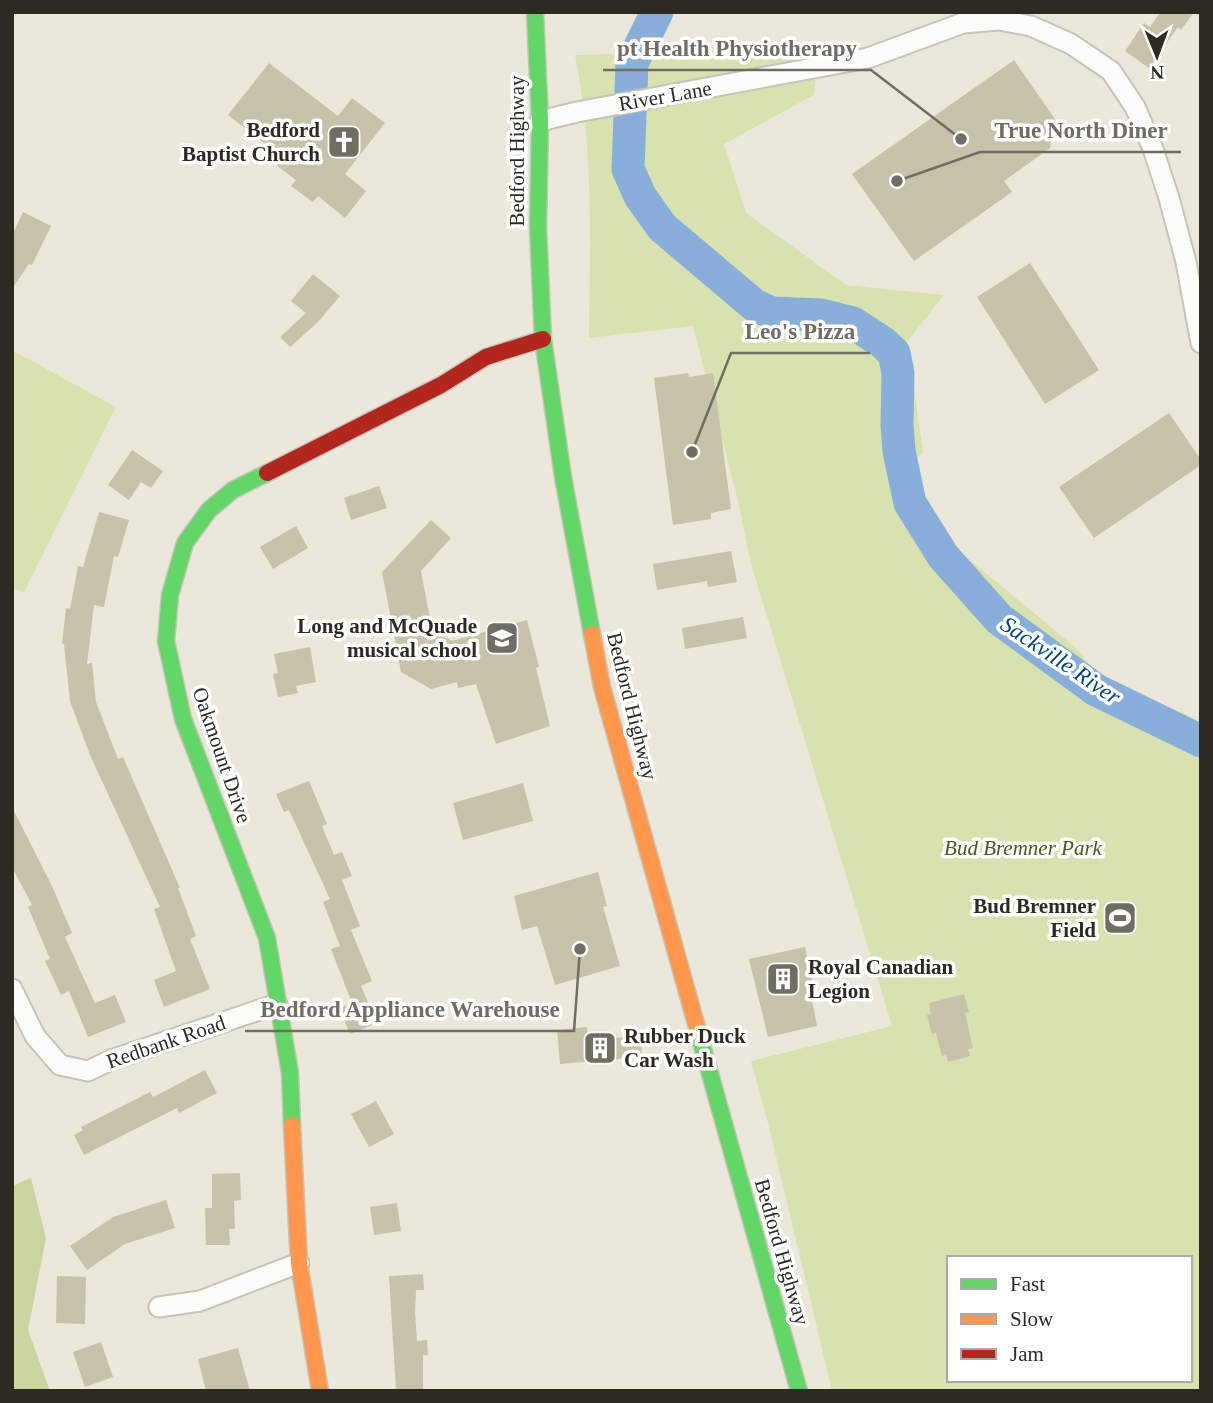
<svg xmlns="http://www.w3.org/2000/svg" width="1213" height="1403" viewBox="0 0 1213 1403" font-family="'Times New Roman',serif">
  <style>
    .green { fill: #d8e2af; fill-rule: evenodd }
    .forest { fill: #c9d49e }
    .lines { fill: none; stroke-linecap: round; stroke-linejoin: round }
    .river { stroke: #88afd9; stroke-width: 33 }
    .building { fill: #c7c2aa }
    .street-casing { stroke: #c6c4b9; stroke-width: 23 }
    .fast-casing { stroke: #c6c4b9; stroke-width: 19 }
    .slow-casing { stroke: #c6c4b9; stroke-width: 19 }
    .jam-casing { stroke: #c6c4b9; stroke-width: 19 }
    .street { stroke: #fcfcf9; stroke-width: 19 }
    .fast { stroke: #63d668; stroke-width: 16 }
    .slow { stroke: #ff974d; stroke-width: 16 }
    .jam { stroke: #b3261e; stroke-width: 16 }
    .labels { text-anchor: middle; stroke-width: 7; stroke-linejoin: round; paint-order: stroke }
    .street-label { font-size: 21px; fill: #2d2b21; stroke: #fff }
    .poi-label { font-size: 21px; font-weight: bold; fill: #2d2b21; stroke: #fff; text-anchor: end }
    .park-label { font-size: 21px; font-style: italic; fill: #4b591c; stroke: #fff }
    .water-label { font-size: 23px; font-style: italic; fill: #01447e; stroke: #fff }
    .leader { fill: none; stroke: #706d62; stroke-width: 2.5 }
    .callout-dot { fill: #706d62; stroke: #fff; stroke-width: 2.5 }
    .callout-label { font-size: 23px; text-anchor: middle; font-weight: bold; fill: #706d62; stroke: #fff; stroke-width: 7; stroke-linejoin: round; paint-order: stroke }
  </style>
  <rect width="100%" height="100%" fill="#ebe8da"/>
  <!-- green -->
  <g class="green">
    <path d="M818 50 814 95 724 144 746 213 846 285 944 295 906 343 914 386 923 453 901 470 914 497 953 546 1075 647 1116 697 1201 740V1391H832L769 1127 751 1061 892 1026 751 564 739 505 693 326 589 338C590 243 594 148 575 55ZM949 1258H1190V1380H949Z"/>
    <path d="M12 350 116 407 24 592 12 588Z"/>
  </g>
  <!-- forest -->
  <path class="forest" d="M31 1178 46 1238 28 1330 50 1391H12V1186Z"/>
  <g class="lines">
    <!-- river -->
    <path class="river" d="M657 12 632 63 628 169 640 196 662 227 754 305 772 313 821 315 853 323 882 342 894 353 898 373 897 425 899 451 910 503 943 556 999 619 1096 690 1201 741"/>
  </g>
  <!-- building -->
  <g class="building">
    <path d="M1156 12H1194L1181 30 1178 27 1149 68 1125 51 1144 23 1150 27 1159 14Z"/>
    <path d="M1014 60 1055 119 1050 148 1004 181 1012 192 914 261 852 174Z"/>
    <path d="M269 63 338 116 352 98 385 123 345 174 366 191 345 218 318 196 313 202 291 186 296 180 272 162 278 154 228 115Z"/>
    <path d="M23 212 51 226 32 265 29 264 12 289V235Z"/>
    <path d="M1030 263 1099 370 1045 404 977 297Z"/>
    <path d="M313 274 340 296 318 322 290 347 280 337 306 313 291 301Z"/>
    <path d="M688 373 689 377 713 373 731 509 711 513V519L673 525 654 378Z"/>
    <path d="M1169 413 1201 460V465L1094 538 1059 487Z"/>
    <path d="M132 450 163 471 151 488 141 482 129 500 108 485Z"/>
    <path d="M379 486 387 508 351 520 344 498Z"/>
    <path d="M99 512 129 520 118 557 114 556 104 607 94 605 87 664 92 663 96 702 118 759 123 757 180 888H178L196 936 190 939 210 989 164 1007 154 980 176 971 154 909 160 907 90 755 70 701 64 644H62L66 608 70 609 78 566 83 567Z"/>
    <path d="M431 520 451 538 421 571 432 629 452 641 527 620 539 667 536 668 550 726 496 744 476 684 458 688 457 682 431 689 401 672 382 572Z"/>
    <path d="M296 526 308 548 273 569 260 547Z"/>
    <path d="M731 551 737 582 708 587 707 581 657 590 653 564Z"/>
    <path d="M743 617 747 638 685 649 682 628Z"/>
    <path d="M310 647 316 682 296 686 298 693 278 697 273 674 278 673 274 654Z"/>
    <path d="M309 781 327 824 322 826 334 855 342 852 352 876 342 880 360 926 351 930 372 981 361 986 377 1023 350 1034 339 1008 352 1003 331 949 340 946 323 902 330 899 289 810 284 812 276 794Z"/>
    <path d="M523 783 533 821 463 840 453 803Z"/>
    <path d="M12 807 52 886 72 933 65 937 95 1003 115 995 126 1022 88 1037 69 991 61 995 45 961 50 959 28 907 32 905 12 867Z"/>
    <path d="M598 872 607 906 603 907 620 966 555 985 537 926 522 930 514 896Z"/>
    <path d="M805 947 816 999 812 1000 817 1026 768 1037 749 959Z"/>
    <path d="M964 994 969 1012 965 1013 973 1048 968 1049 970 1056 948 1062 946 1055 942 1056 936 1033 932 1034 927 1015 931 1014 929 1003Z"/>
    <path d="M587 1027 588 1040 641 1036 642 1057 560 1064 557 1030Z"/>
    <path d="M205 1070 217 1093 179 1113 177 1108 84 1155 74 1135 83 1130 81 1127 150 1092 153 1097Z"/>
    <path d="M376 1101 394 1134 369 1147 351 1114Z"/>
    <path d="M240 1173 241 1200 234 1201 235 1229H229L230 1245H206L205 1208H212V1174Z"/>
    <path d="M166 1200 175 1228 125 1244 87 1270 70 1246 113 1217Z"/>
    <path d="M397 1203 401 1231 374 1235 370 1207Z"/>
    <path d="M423 1274 424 1290H416L415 1312 417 1341 427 1340 428 1355H423V1391H396L389 1276Z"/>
    <path d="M57 1276 86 1277 85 1324 56 1323Z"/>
    <path d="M101 1342 113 1377 85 1387 73 1352Z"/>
    <path d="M238 1348 250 1391H206L198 1359Z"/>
  </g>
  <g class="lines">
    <defs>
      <g id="street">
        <path d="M540 121 577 112 868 58 963 23 999 20 1031 26 1071 44 1111 71 1135 107 1153 149 1169 198 1186 262 1201 343"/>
        <path d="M12 989 35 1036 60 1065 88 1071 111 1060 277 1004"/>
        <path d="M159 1307 200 1301 299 1263"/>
      </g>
      <g id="fast">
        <path d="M535 12 540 121 538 227 543 339 563 477 592 634"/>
        <path d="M267 473 233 490 209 510 185 543 170 595 166 641 183 719 267 938 290 1073 292 1125"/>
        <path d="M698 1031 799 1391"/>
      </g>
      <g id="slow">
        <path d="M592 634 602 687 698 1031"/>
        <path d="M292 1125 299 1263 320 1391"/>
      </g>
      <path id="jam" d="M267 473 441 385 486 357 543 339"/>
    </defs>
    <!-- street casing -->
    <use href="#street" class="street-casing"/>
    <!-- fast casing -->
    <use href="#fast" class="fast-casing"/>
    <!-- slow casing -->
    <use href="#slow" class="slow-casing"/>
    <!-- jam casing -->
    <use href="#jam" class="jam-casing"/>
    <!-- street -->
    <use href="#street" class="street"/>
    <!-- fast -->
    <use href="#fast" class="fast"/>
    <!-- slow -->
    <use href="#slow" class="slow"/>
    <!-- jam -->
    <use href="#jam" class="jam"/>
  </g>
  <!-- icons -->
  <defs>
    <symbol id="church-square" viewBox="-11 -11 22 22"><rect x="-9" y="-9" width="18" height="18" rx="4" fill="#706d62" stroke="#fff"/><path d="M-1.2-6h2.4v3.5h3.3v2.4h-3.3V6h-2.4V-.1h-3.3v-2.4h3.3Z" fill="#fff"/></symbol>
    <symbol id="school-square" viewBox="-11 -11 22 22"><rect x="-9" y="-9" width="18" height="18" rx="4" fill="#706d62" stroke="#fff"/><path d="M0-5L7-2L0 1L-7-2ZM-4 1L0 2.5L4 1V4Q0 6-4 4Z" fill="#fff"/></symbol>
    <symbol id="stadium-square" viewBox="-11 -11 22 22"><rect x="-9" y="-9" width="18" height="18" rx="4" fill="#706d62" stroke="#fff"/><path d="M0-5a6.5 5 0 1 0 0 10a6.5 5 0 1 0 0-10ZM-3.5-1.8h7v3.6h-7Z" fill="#fff"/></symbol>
    <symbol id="building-square" viewBox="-11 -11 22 22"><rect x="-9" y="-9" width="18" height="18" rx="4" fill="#706d62" stroke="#fff"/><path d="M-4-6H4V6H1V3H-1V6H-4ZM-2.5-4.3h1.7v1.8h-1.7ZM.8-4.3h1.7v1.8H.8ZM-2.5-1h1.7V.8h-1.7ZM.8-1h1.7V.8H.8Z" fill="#fff"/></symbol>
  </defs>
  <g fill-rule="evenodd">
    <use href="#church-square" x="325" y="123" width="38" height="38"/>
    <use href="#school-square" x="483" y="619" width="38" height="38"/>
    <use href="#stadium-square" x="1101" y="899" width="38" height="38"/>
    <use href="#building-square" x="764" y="960" width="38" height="38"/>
    <use href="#building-square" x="581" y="1029" width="38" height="38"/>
  </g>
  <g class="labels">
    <!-- street labels -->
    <g class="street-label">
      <text transform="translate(665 96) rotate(-10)" y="7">River Lane</text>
      <text transform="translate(517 151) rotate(-90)" y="7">Bedford Highway</text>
      <text transform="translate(632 706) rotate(76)" y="7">Bedford Highway</text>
      <text transform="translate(222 755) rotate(71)" y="7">Oakmount Drive</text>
      <text transform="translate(166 1042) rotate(-19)" y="7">Redbank Road</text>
      <text transform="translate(782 1252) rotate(74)" y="7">Bedford Highway</text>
    </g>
    <!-- poi labels -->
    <g class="poi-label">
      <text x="320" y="137">Bedford<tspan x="320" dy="24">Baptist Church</tspan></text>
      <text x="477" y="633">Long and McQuade<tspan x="477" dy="24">musical school</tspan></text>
      <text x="1096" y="913">Bud Bremner<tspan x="1096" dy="24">Field</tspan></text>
      <text x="808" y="974" text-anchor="start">Royal Canadian<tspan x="808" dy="24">Legion</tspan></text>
      <text x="624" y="1043" text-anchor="start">Rubber Duck<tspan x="624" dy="24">Car Wash</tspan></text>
    </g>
    <!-- park labels -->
    <g class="park-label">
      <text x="1023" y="855">Bud Bremner Park</text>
    </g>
    <!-- water labels -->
    <g class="water-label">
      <text transform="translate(1061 660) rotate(34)" y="8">Sackville River</text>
    </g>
  </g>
  <!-- callouts -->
  <path class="leader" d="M961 139L871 70H603M897 181L980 152H1181M692 452L731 353H870M580 949L574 1031H245"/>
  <g class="callout-dot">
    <circle cx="961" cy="139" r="7"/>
    <circle cx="897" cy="181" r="7"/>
    <circle cx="692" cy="452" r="7"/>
    <circle cx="580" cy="949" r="7"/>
  </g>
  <g class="callout-label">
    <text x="737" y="56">pt Health Physiotherapy</text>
    <text x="1081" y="138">True North Diner</text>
    <text x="800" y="339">Leo's Pizza</text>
    <text x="410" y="1017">Bedford Appliance Warehouse</text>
  </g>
  <!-- border -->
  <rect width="1213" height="1403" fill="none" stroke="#2d2b21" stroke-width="28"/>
  <!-- legend -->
  <rect x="947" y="1256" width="245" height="126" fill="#ffffff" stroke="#abaaa6" stroke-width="2"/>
  <rect x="961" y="1279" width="35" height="10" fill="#63d668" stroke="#abaaa6" stroke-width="2"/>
  <text x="1010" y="1291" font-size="21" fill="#2d2b21">Fast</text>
  <rect x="961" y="1314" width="35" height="10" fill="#ff974d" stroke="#abaaa6" stroke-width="2"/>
  <text x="1010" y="1326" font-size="21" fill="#2d2b21">Slow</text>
  <rect x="961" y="1349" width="35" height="10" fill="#b3261e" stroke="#abaaa6" stroke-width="2"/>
  <text x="1010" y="1361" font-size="21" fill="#2d2b21">Jam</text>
  <!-- north arrow -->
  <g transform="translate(1157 56) rotate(179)" stroke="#ffffff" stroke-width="5" paint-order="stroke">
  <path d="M0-5L12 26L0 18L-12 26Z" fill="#2d2b21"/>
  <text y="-10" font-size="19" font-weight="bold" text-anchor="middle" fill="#2d2b21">N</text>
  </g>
</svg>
